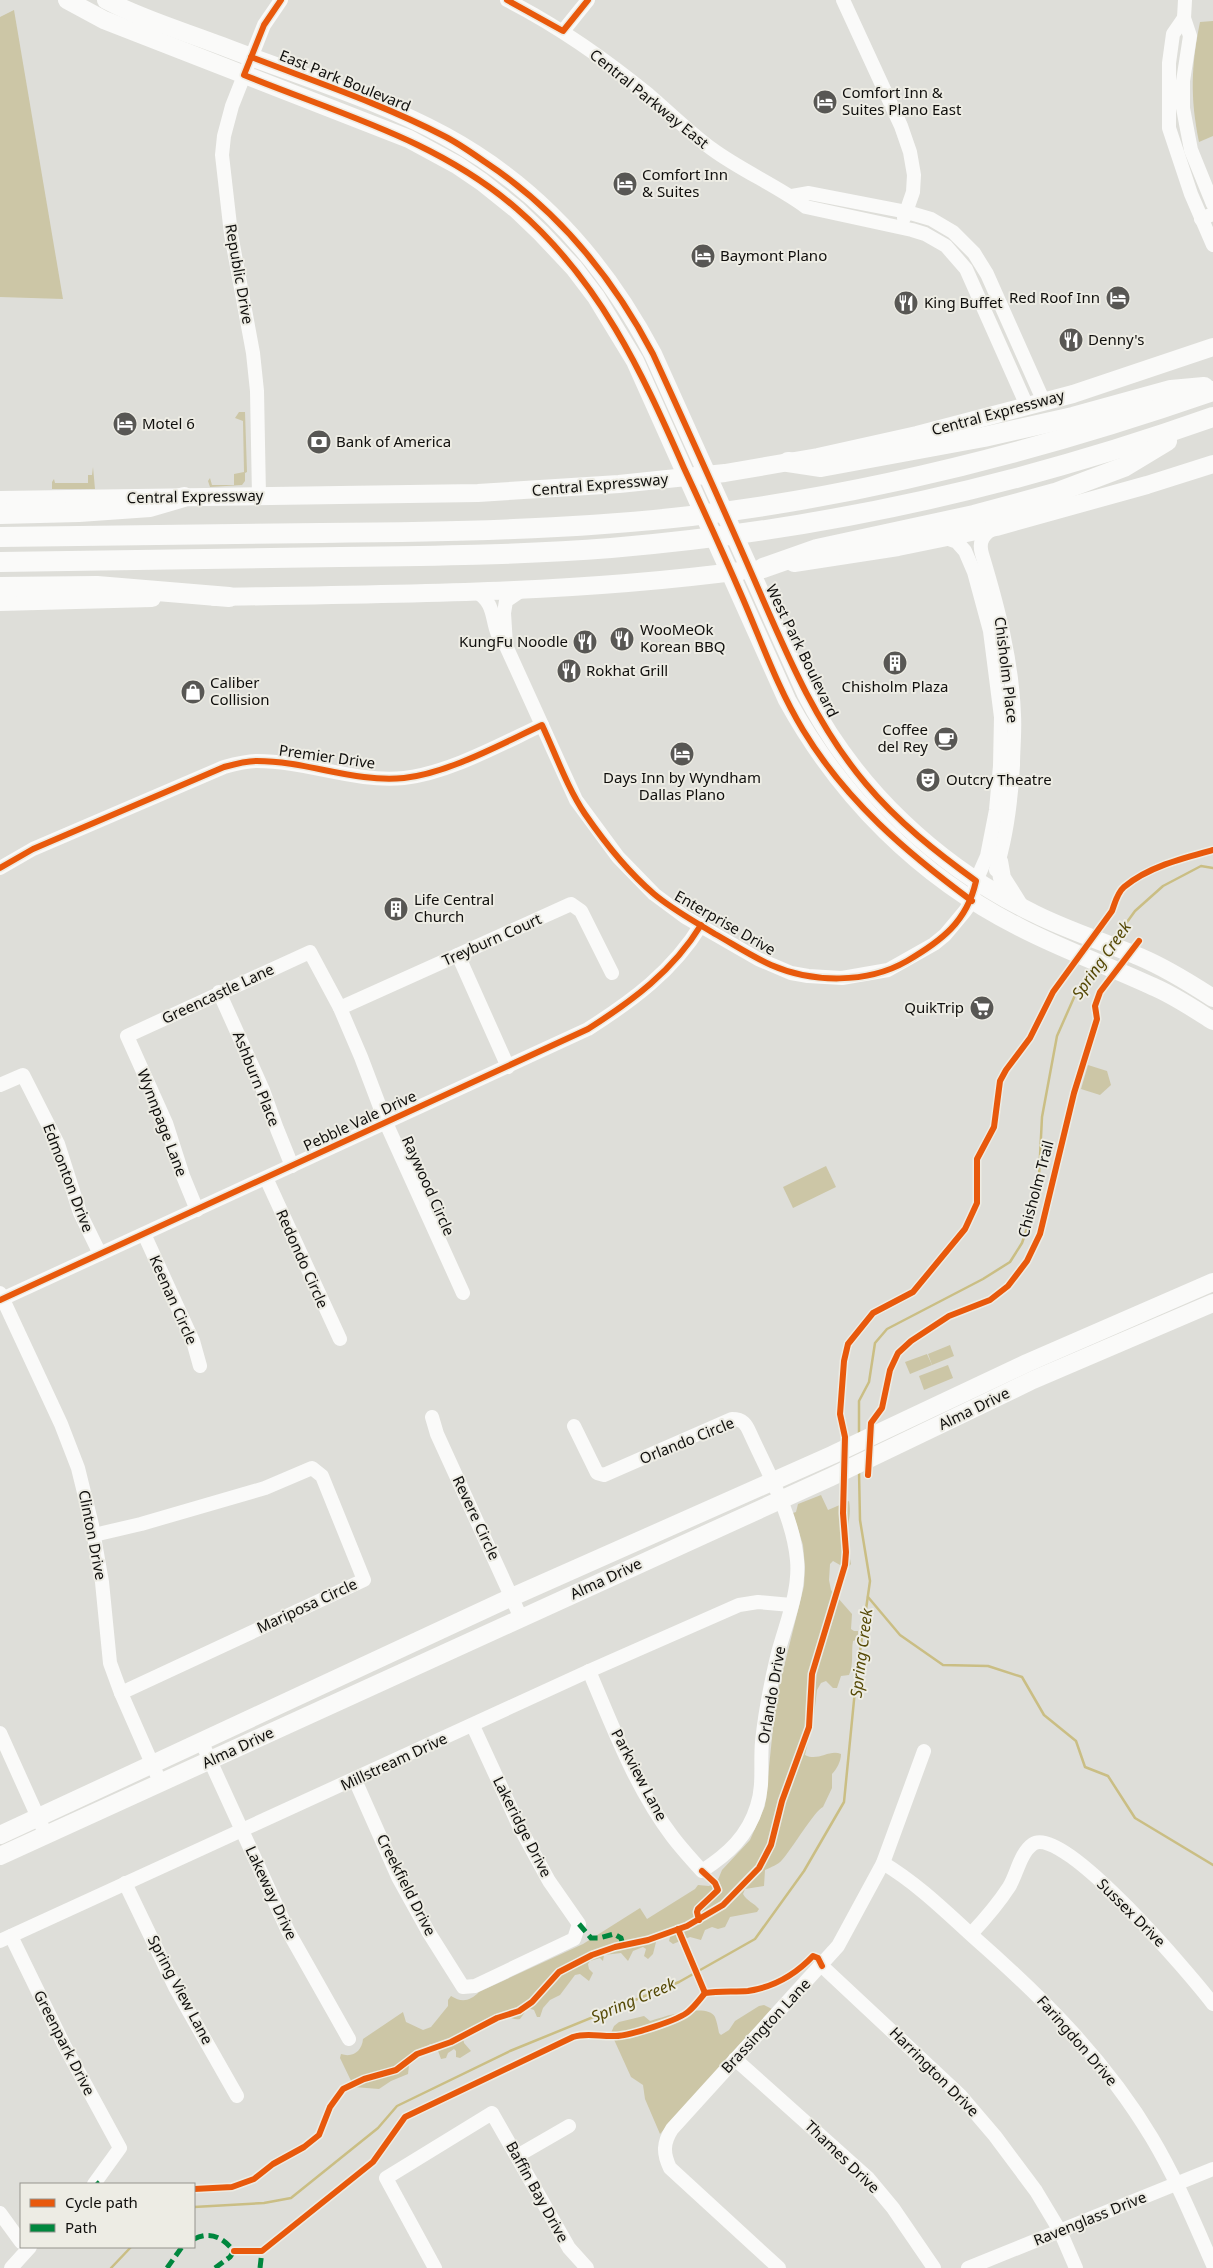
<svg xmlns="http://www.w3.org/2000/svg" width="1213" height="2268" viewBox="0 0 1213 2268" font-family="'Noto Sans',sans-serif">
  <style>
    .green { fill: #ccc6a6 }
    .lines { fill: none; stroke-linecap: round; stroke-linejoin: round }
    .stream { stroke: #cabe84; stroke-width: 2.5 }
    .minor { stroke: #fafaf9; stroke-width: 14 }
    .major { stroke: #fafaf9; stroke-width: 18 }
    .highway { stroke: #fafaf9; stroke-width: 20 }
    .quiet { stroke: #00873e; stroke-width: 5; stroke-dasharray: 10 5; stroke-linecap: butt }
    .cycleway-casing { stroke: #edece4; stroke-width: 9 }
    .cycleway { stroke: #e8590c; stroke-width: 6 }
    .labels { text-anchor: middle; stroke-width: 4; stroke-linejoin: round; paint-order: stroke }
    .street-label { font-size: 15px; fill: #100f0d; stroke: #edece4 }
    .poi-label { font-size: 15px; fill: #100f0d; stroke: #edece4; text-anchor: start }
    .water-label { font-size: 16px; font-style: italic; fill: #554906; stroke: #edece4 }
  </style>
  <rect width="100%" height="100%" fill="#deded9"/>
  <!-- green -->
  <g class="green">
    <path d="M14 10 63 299 0 297V17Z"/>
    <path d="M1213 21V136L1199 142C1190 98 1191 66 1200 22Z"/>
    <path d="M239 412H245L247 472 245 473V481L242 485 210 487 208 481 210 478 212 485H234V474L244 472 243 421 235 418Z"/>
    <path d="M93 467 95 489H52V482L54 479 55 483H88V475H92Z"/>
    <path d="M1088 1065 1107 1071 1111 1085 1100 1095 1081 1089Z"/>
    <path d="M826 1166 836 1187 793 1208 783 1187Z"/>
    <path d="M950 1345 954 1356 932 1365 928 1354Z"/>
    <path d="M927 1354 932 1365 910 1374 905 1362Z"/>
    <path d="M948 1365 953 1378 924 1390 919 1376Z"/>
    <path d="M821 1495 828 1510 849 1501C851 1512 849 1518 848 1528 846 1540 849 1553 851 1564L847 1569 833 1561 830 1564 829 1580 831 1590 852 1614 851 1629 854 1631H858V1639L853 1641C851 1652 854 1665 849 1675L841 1676 837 1688H833L826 1681 821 1683 817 1690 814 1715 805 1755C818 1762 829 1749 841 1754 841 1761 837 1769 832 1774V1788L823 1807C815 1810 792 1849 782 1860 778 1865 771 1867 765 1870L764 1886 745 1889 743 1894C747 1901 754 1903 759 1909L757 1912 730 1917 725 1927 718 1929 712 1927 705 1930 701 1940 690 1937 673 1944 669 1941 670 1937H666L656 1942 653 1954 648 1959 644 1956 646 1949 643 1947 633 1951 628 1961 621 1953 604 1955 603 1961 600 1958 590 1961 588 1964 589 1969 593 1973 589 1981 580 1974 575 1975 560 1995 550 2000 543 2008 540 2017H537L534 2010 528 2008 520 2019C514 2020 513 2018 508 2017 498 2016 483 2026 477 2032L473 2033 463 2038 464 2043 471 2051 460 2058 456 2057V2051L454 2049 448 2053 446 2058 441 2059 437 2048 430 2044 422 2054 418 2051 410 2056 408 2074 391 2081 379 2089 354 2087 340 2058 341 2054C353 2058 362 2051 363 2039L403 2012 406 2022 423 2030 431 2027 448 2006V2000L451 1996C462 2003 470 2001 479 1992L583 1944 640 1908 647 1919 695 1889 698 1885 709 1886 717 1882 722 1870 750 1840 765 1806 776 1699 804 1586 805 1567 803 1545 793 1513 796 1512 798 1504Z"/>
    <path d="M764 2005 772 2009 660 2134 645 2099 643 2085 631 2077 611 2033 614 2026 619 2022 644 2016 650 2021C663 2017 707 2002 715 2017 717 2022 718 2028 719 2033L721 2035 729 2030 735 2021 759 2006Z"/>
  </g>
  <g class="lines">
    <!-- stream -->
    <g class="stream">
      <path d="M1114 940 1135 911 1163 886 1201 866 1213 868"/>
      <path d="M859 1435V1401L869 1382 875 1343 887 1329 983 1279 1010 1262 1022 1243 1038 1196 1042 1117 1057 1036 1076 993 1094 969"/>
      <path d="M868 1597 900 1635 943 1665 988 1666 1022 1677 1044 1715 1076 1741 1085 1767 1108 1776 1135 1818 1213 1865"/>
      <path d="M194 2207 264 2203 291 2198 378 2128 397 2106 510 2051 679 1982 755 1939 804 1871 844 1802 856 1680 870 1581 860 1520 859 1471"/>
      <path d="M111 2268 131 2247"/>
    </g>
    <!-- minor -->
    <g class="minor">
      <path d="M507 0C558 26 605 59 649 95 670 113 690 133 712 149 742 171 776 185 806 207L912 230 925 234 946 246 966 269 1027 406"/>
      <path d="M843 0 901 126 910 152 914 175 913 192 904 218"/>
      <path d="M1185 0 1184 18 1190 36 1183 81V108L1191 150 1213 204"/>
      <path d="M1184 18 1173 34 1169 63V128L1191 194 1213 245"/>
      <path d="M563 31 588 0"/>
      <path d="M792 196 809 193 907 212 931 219 953 232 974 253 987 274 1044 402"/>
      <path d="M1201 219 1213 214"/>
      <path d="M259 496 257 391 253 353 231 234 222 155 224 136 232 106 264 25 281 0"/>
      <path d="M996 527C984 533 978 541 982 554 998 607 1012 660 1014 715 1015 732 1013 749 1013 765 1011 801 1007 836 996 870"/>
      <path d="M475 591C501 606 487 627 506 646L576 800 618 857 654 894 685 917 758 959 791 973 808 976 842 978 888 970 934 944 945 935 965 911 972 901 976 881 987 856 996 810 1000 766 1001 717 990 631 974 572 965 551 957 542 946 538"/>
      <path d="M506 645 504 613 506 601 522 590"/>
      <path d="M0 868 33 849 224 767C235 764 246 761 257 761 307 761 355 783 404 778 449 773 501 744 542 725"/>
      <path d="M458 955 508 1067"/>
      <path d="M219 992 263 1090 277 1129 292 1166"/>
      <path d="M340 1008 571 904 581 911 612 973"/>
      <path d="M0 1085 23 1075 58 1144 80 1213 100 1254"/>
      <path d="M266 1178 340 1339"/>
      <path d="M197 1210 183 1176 166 1123 127 1036 310 952 340 1008 361 1057 386 1123 463 1293"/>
      <path d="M144 1234 193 1341 200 1366"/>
      <path d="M0 1293 61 1424 78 1468 92 1525 102 1582 110 1663 121 1693 161 1784"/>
      <path d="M0 1300 588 1029C632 1001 673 971 701 925"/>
      <path d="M432 1417 437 1434 521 1618"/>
      <path d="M574 1426 597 1473 604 1475 732 1419C743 1419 746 1424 750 1433 768 1473 793 1516 797 1560 800 1591 786 1623 778 1653 771 1682 765 1712 762 1742 760 1764 764 1785 757 1806 748 1836 728 1854 702 1871 692 1860 681 1848 672 1836 635 1787 613 1727 589 1671"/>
      <path d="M94 1535 141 1524 265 1488 312 1468 322 1476 364 1580 121 1693"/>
      <path d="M0 1733 46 1835"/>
      <path d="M202 1743 288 1931 349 2039"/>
      <path d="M355 1780 398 1877 429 1933 463 1987 475 1986 574 1939 579 1924 549 1881 520 1828 473 1726"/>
      <path d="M883 1863C918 1884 946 1912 977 1940 1044 1999 1106 2061 1152 2138 1176 2178 1194 2222 1213 2265"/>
      <path d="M125 1883 175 1987 237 2096"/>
      <path d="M971 1934C985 1919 998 1904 1009 1887 1017 1874 1020 1853 1033 1844 1063 1823 1194 1979 1213 2004"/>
      <path d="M11 1936 64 2045 120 2148 94 2184"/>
      <path d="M0 1941 589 1671 739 1605 758 1602 791 1605"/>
      <path d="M822 1966 960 2095 995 2136 1036 2191 1060 2231 1076 2268"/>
      <path d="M735 2059 868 2178 893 2208 934 2268"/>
      <path d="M517 2156 569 2126"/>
      <path d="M0 2213 21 2242"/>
      <path d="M11 2268 30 2247"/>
      <path d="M435 2268 386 2178 492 2113 569 2248 587 2268"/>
      <path d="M779 2268 670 2168C663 2153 663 2143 672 2129L838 1946 883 1863 924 1751"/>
      <path d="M968 2268 1213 2169"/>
    </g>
    <!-- major -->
    <g class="major">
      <path d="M67 0 104 20 409 139 457 165 482 182 517 210 541 233 574 268 596 297 635 361 787 700C840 797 920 877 1019 927 1063 950 1109 966 1154 987 1175 996 1194 1009 1213 1021"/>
      <path d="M106 0C142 19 183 31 222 46 296 75 375 98 445 136 537 186 605 263 653 354L806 694C856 790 938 867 1035 914 1069 931 1105 942 1140 957 1166 968 1190 983 1213 998"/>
      <path d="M0 500 478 493 619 484 725 473 818 457 917 435 1073 394 1213 347"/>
      <path d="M794 563 898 547 996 527 1147 485 1213 464"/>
      <path d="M215 597C391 594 567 594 741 571"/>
      <path d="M0 602 152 598"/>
      <path d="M999 861 1002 878 1019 905"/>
      <path d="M0 1835 512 1597 832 1455 1027 1363 1213 1282"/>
      <path d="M0 1856 831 1477 1033 1380 1213 1303"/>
    </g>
    <!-- highway -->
    <g class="highway">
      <path d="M788 462 821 467 984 437 1073 417 1171 390 1204 387"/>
      <path d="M0 514 79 512 150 507 184 497"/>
      <path d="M0 537C107 535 214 534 321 533 445 532 568 530 691 516 870 495 1043 450 1213 391"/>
      <path d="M0 562C113 561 226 559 340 557 430 556 521 555 611 548 817 531 1019 486 1213 417"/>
      <path d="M763 568 817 549 974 515 1055 493 1124 467 1167 441"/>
      <path d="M0 587 97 586 229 597"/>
    </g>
    <!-- quiet -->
    <g class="quiet">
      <path d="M579 1924 591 1938H599L614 1934 621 1938 623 1945"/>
      <path d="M96 2182 98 2184"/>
      <path d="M194 2239C211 2231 222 2237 234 2251"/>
      <path d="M167 2268 182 2247"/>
      <path d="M215 2268 230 2257 234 2251"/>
      <path d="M260 2268 262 2251"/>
    </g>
    <defs>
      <g id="cycleway">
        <path d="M281 0 264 25 244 75C339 114 438 140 517 209 599 280 641 370 684 468 704 511 724 555 743 599 762 643 778 689 803 730 846 801 906 852 972 901"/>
        <path d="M507 0 563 31 588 0"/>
        <path d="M0 868 33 849 224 767C235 764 246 761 257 761 307 761 355 783 404 778 449 773 501 744 542 725 556 755 567 787 585 814 605 843 628 872 654 894 673 910 694 921 715 934 733 944 751 956 771 965 812 983 867 984 907 961 941 941 967 922 976 881 936 852 898 822 866 784 815 724 785 650 754 579 721 503 687 428 653 354 612 276 559 211 485 162 472 153 458 143 444 136 382 104 316 82 251 57"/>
        <path d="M0 1300 588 1029C632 1001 673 971 701 925"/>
        <path d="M868 1475 871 1423 882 1408 890 1370 898 1353 911 1341 949 1316 990 1300 1008 1286 1027 1261 1040 1234 1074 1093 1097 1019 1095 1006 1100 992 1139 941"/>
        <path d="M699 1920 697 1912 698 1909 718 1890 715 1883 702 1871"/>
        <path d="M678 1929 705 1993"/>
        <path d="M194 2189 232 2187 254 2179 273 2164 304 2147 319 2135 330 2107 343 2089 364 2079 396 2070 417 2054 451 2042 497 2018 519 2011 532 2002 559 1972 592 1955 615 1947 648 1940 687 1926 723 1905 759 1868 771 1845 782 1801 809 1727 812 1674 845 1565 846 1552 843 1513 845 1437 840 1414 844 1361 848 1344 873 1313 913 1292 965 1229 977 1203V1159L994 1127 1000 1081 1006 1070 1030 1038 1053 992 1112 911C1115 903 1117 893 1124 887 1148 867 1183 858 1213 850"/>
        <path d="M234 2251H262L373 2162 405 2117 573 2037C587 2032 601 2037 616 2036 628 2036 680 2020 689 2011 695 2006 700 1999 705 1993 719 1991 734 1992 748 1991 774 1987 795 1975 813 1956L818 1958 822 1966"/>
      </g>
    </defs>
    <!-- cycleway casing -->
    <use href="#cycleway" class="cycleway-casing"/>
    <!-- cycleway -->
    <use href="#cycleway" class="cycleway"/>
  </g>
  <!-- icons -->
  <defs>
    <symbol id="hotel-disc" viewBox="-11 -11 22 22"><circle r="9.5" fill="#585754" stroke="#edece4"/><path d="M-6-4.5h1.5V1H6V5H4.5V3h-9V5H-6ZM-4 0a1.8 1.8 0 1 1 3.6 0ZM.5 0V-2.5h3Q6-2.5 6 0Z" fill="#fff"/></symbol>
    <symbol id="restaurant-disc" viewBox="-11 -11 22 22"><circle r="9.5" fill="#585754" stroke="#edece4"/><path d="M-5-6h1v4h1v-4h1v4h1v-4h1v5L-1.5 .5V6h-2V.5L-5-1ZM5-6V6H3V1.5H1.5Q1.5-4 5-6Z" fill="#fff"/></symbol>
    <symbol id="bank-disc" viewBox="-11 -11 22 22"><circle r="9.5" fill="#585754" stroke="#edece4"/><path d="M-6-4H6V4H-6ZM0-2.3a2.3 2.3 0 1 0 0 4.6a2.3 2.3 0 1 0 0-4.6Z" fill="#fff"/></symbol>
    <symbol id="building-disc" viewBox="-11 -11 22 22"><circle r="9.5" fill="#585754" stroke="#edece4"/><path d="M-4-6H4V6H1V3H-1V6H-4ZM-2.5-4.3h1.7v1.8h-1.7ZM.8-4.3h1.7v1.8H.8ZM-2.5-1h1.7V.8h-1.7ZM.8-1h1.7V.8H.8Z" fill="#fff"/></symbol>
    <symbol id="shop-disc" viewBox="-11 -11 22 22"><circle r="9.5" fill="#585754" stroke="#edece4"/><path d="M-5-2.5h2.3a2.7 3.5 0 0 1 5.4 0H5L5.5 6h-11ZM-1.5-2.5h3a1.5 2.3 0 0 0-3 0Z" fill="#fff"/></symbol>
    <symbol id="cafe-disc" viewBox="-11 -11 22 22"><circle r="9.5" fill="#585754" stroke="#edece4"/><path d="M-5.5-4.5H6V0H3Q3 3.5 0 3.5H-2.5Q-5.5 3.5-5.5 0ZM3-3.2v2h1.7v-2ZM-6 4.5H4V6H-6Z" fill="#fff"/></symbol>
    <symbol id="theatre-disc" viewBox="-11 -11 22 22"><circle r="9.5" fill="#585754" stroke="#edece4"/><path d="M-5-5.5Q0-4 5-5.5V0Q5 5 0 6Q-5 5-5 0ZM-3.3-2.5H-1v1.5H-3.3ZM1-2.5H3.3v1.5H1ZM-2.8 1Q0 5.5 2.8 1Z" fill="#fff"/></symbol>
    <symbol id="supermarket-disc" viewBox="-11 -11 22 22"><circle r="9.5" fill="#585754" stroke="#edece4"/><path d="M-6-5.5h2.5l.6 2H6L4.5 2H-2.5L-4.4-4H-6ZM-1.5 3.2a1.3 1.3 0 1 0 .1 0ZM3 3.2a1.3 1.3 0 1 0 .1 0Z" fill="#fff"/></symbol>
  </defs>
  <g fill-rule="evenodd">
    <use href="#hotel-disc" x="811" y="88" width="28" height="28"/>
    <use href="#hotel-disc" x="611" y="170" width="28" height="28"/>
    <use href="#hotel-disc" x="689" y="242" width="28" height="28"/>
    <use href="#hotel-disc" x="1104" y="284" width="28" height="28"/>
    <use href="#restaurant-disc" x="892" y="289" width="28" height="28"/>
    <use href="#restaurant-disc" x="1057" y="326" width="28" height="28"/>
    <use href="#hotel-disc" x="111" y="410" width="28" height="28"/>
    <use href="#bank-disc" x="305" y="428" width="28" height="28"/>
    <use href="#restaurant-disc" x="608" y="625" width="28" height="28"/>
    <use href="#restaurant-disc" x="571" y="628" width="28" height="28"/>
    <use href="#building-disc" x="881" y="649" width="28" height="28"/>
    <use href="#restaurant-disc" x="555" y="657" width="28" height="28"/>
    <use href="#shop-disc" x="179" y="678" width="28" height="28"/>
    <use href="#cafe-disc" x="932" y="725" width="28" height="28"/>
    <use href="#hotel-disc" x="668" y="740" width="28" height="28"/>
    <use href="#theatre-disc" x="914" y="766" width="28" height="28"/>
    <use href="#building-disc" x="382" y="895" width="28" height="28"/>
    <use href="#supermarket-disc" x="968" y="994" width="28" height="28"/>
  </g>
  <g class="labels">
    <!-- street labels -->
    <g class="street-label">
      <text transform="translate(345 81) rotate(22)" y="5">East Park Boulevard</text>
      <text transform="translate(649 99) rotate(39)" y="5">Central Parkway East</text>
      <text transform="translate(239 274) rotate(80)" y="5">Republic Drive</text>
      <text transform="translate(998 413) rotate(-15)" y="5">Central Expressway</text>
      <text transform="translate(600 485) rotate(-5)" y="5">Central Expressway</text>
      <text transform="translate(195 497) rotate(-1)" y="5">Central Expressway</text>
      <text transform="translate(802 651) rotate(64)" y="5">West Park Boulevard</text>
      <text transform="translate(1006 670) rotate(83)" y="5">Chisholm Place</text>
      <text transform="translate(327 757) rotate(8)" y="5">Premier Drive</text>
      <text transform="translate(725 923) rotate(30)" y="5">Enterprise Drive</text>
      <text transform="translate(492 940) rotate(-24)" y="5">Treyburn Court</text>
      <text transform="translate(218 994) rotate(-25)" y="5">Greencastle Lane</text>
      <text transform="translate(256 1079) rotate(68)" y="5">Ashburn Place</text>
      <text transform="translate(360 1121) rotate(-25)" y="5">Pebble Vale Drive</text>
      <text transform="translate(162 1123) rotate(69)" y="5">Wynnpage Lane</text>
      <text transform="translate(68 1178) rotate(69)" y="5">Edmonton Drive</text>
      <text transform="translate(428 1186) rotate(66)" y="5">Raywood Circle</text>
      <text transform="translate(1036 1189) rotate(-75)" y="5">Chisholm Trail</text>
      <text transform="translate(302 1259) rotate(66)" y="5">Redondo Circle</text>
      <text transform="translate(173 1300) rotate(66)" y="5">Keenan Circle</text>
      <text transform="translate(974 1409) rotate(-26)" y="5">Alma Drive</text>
      <text transform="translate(687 1441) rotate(-22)" y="5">Orlando Circle</text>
      <text transform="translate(476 1518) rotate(65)" y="5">Revere Circle</text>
      <text transform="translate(92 1535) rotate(79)" y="5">Clinton Drive</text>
      <text transform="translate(606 1579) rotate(-25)" y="5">Alma Drive</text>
      <text transform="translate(307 1606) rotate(-25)" y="5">Mariposa Circle</text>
      <text transform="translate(772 1695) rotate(-80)" y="5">Orlando Drive</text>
      <text transform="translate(238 1748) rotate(-25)" y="5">Alma Drive</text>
      <text transform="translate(394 1762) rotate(-25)" y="5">Millstream Drive</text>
      <text transform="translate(639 1775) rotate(62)" y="5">Parkview Lane</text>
      <text transform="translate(522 1827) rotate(63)" y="5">Lakeridge Drive</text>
      <text transform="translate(406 1885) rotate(63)" y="5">Creekfield Drive</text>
      <text transform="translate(271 1893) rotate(65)" y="5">Lakeway Drive</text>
      <text transform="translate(1131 1913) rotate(45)" y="5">Sussex Drive</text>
      <text transform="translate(180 1990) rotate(62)" y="5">Spring View Lane</text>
      <text transform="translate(766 2026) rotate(-47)" y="5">Brassington Lane</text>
      <text transform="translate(1077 2041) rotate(49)" y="5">Faringdon Drive</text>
      <text transform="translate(64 2043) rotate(63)" y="5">Greenpark Drive</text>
      <text transform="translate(934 2072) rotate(45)" y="5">Harrington Drive</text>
      <text transform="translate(842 2157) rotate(44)" y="5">Thames Drive</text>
      <text transform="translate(537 2192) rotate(61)" y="5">Baffin Bay Drive</text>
      <text transform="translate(1090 2219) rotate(-22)" y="5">Ravenglass Drive</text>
    </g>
    <!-- poi labels -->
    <g class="poi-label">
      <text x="842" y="98">Comfort Inn &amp;<tspan x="842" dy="17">Suites Plano East</tspan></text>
      <text x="642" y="180">Comfort Inn<tspan x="642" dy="17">&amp; Suites</tspan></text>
      <text x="720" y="261">Baymont Plano</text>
      <text x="1100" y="303" text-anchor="end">Red Roof Inn</text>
      <text x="924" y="308">King Buffet</text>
      <text x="1088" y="345">Denny's</text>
      <text x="142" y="429">Motel 6</text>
      <text x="336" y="447">Bank of America</text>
      <text x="640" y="635">WooMeOk<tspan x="640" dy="17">Korean BBQ</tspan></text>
      <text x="568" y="647" text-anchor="end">KungFu Noodle</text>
      <text x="586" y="676">Rokhat Grill</text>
      <text x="210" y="688">Caliber<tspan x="210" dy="17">Collision</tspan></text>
      <text x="895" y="692" text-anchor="middle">Chisholm Plaza</text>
      <text x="928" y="735" text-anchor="end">Coffee<tspan x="928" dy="17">del Rey</tspan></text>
      <text x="682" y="783" text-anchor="middle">Days Inn by Wyndham<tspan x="682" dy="17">Dallas Plano</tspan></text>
      <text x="946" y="785">Outcry Theatre</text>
      <text x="414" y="905">Life Central<tspan x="414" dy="17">Church</tspan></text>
      <text x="964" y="1013" text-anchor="end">QuikTrip</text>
    </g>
    <!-- water labels -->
    <g class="water-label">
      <text transform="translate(1101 960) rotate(-55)" y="6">Spring Creek</text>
      <text transform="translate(861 1653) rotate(-83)" y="6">Spring Creek</text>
      <text transform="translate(633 2000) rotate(-23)" y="6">Spring Creek</text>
    </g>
  </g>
  <!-- legend -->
  <rect x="20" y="2183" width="175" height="65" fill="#edece4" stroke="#95948e"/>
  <rect x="30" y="2199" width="25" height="8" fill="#e8590c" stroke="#95948e"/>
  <text x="65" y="2208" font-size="15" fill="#100f0d">Cycle path</text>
  <rect x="30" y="2224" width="25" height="8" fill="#00873e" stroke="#95948e"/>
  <text x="65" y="2233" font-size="15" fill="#100f0d">Path</text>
</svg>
